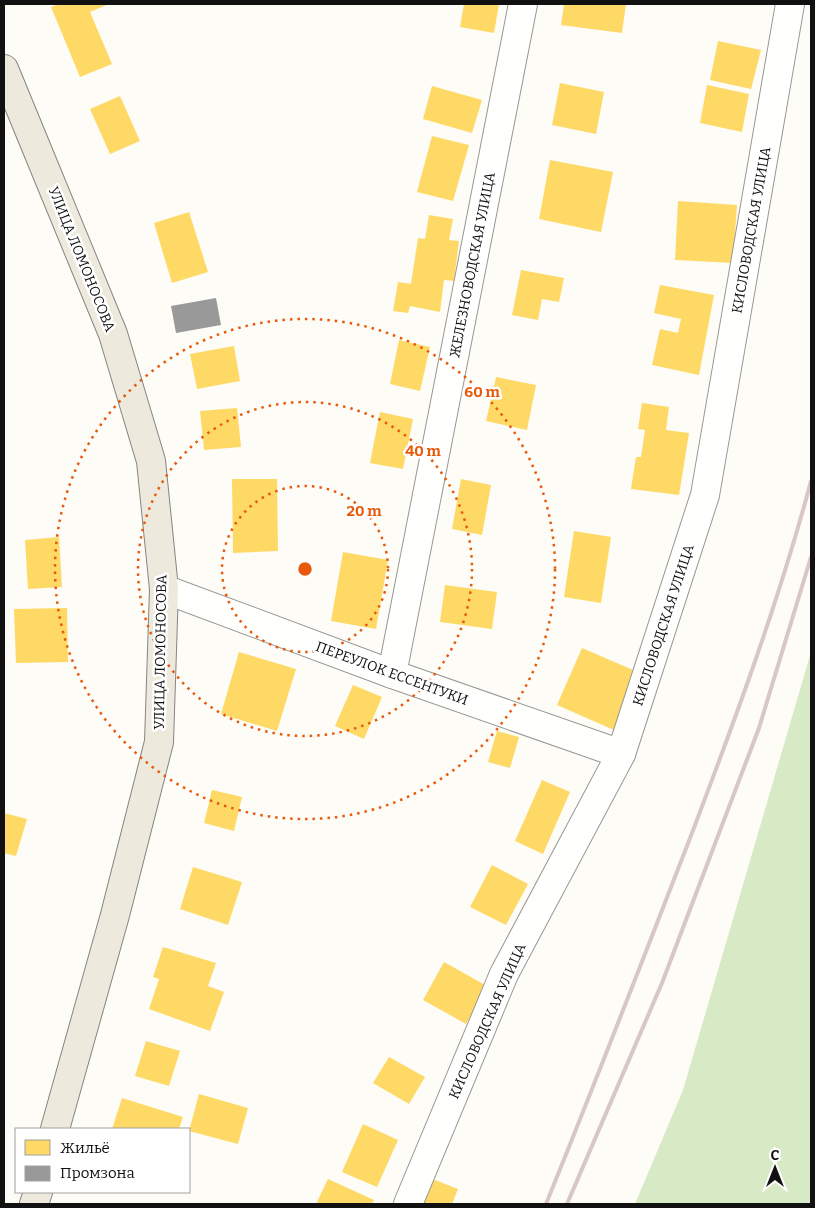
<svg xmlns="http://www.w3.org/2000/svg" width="815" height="1208" viewBox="0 0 815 1208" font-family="Bitter,serif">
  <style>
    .forest { fill: #d8eac5 }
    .homes { fill: #ffd966 }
    .industry { fill: #999 }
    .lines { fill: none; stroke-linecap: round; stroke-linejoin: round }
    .minor-casing { stroke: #979795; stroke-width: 30 }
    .major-casing { stroke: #858482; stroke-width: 30 }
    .minor { stroke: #fffffe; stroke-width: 28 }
    .major { stroke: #ede9dc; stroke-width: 28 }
    .rail { stroke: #d9c6c7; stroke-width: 4 }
    .ring { fill: none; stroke: #e8590c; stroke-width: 2.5; stroke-dasharray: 2.5 5 }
    .labels { text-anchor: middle; stroke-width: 5; stroke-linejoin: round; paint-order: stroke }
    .street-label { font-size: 14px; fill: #111; stroke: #fff }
    .centre { fill: #e8590c; stroke: #fff; stroke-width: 2.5 }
    .ring-label { font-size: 15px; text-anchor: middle; font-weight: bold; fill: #e8590c; stroke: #fff; stroke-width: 5; stroke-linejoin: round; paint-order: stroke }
  </style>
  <rect width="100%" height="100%" fill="#fdfcf7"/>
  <!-- forest -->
  <path class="forest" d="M811 652V1204H635L683 1090Z"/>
  <!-- homes -->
  <g class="homes">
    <path d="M59 4H109L90 12 112 64 80 77 51 7Z"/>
    <path d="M464 4H499L494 33 460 27Z"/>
    <path d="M564 4H626L622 33 561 25Z"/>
    <path d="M718 41 761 50 751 89 710 80Z"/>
    <path d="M560 83 604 92 596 134 552 125Z"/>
    <path d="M707 85 749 94 742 132 700 123Z"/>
    <path d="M432 86 482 100 472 133 423 119Z"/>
    <path d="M120 96 140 141 110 154 90 109Z"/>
    <path d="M432 136 469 145 453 201 417 192Z"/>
    <path d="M550 160 613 172 601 232 539 219Z"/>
    <path d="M678 201 737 205 733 263 675 260Z"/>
    <path d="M189 212 208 272 172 283 154 223Z"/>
    <path d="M429 215 453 219 449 240 459 241 454 281 444 280 440 312 410 306 408 313 393 311 398 282 411 284 418 238 425 239Z"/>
    <path d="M521 270 564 278 559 302 542 299 538 320 512 315Z"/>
    <path d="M660 285 714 295 699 375 652 365 660 329 678 333 681 319 654 313Z"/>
    <path d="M399 340 430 347 420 391 390 384Z"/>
    <path d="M234 346 240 381 197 389 190 354Z"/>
    <path d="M496 377 536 385 527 430 486 421Z"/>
    <path d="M642 403 669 407 666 430 689 433 679 495 631 489 636 457H641L645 430 638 429Z"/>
    <path d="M237 408 241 447 204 450 200 411Z"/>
    <path d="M380 412 413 419 403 469 370 463Z"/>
    <path d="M232 479H277L278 551 233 553Z"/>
    <path d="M461 479 491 485 482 535 452 529Z"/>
    <path d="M574 531 611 537 601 603 564 597Z"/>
    <path d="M59 537 62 587 28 589 25 540Z"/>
    <path d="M343 552 388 560 376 629 331 621Z"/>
    <path d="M445 585 497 592 492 629 440 622Z"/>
    <path d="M67 608 68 662 16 663 14 609Z"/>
    <path d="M582 648 640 673 614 730 557 705Z"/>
    <path d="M239 652 296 669 277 731 221 714Z"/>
    <path d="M353 685 382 697 364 739 335 726Z"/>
    <path d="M497 731 519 737 510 768 488 762Z"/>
    <path d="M542 780 570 792 543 854 515 841Z"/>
    <path d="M212 790 242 797 234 831 204 823Z"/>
    <path d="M4 813 27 819 16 856 4 853Z"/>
    <path d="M492 865 528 884 506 925 470 907Z"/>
    <path d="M193 867 242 882 228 925 180 909Z"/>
    <path d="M163 947 216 963 208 986 224 992 210 1031 149 1009 159 979 153 977Z"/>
    <path d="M444 962 487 986 466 1024 423 1000Z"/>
    <path d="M146 1041 180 1051 169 1086 135 1076Z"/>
    <path d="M389 1057 425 1077 409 1104 373 1083Z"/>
    <path d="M199 1094 248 1108 238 1144 189 1131Z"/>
    <path d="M122 1098 183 1117 179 1129H112Z"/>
    <path d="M363 1124 398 1140 377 1187 342 1172Z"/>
    <path d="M430 1178 458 1189 452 1204H427L421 1202Z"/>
    <path d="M328 1179 374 1200 372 1204H316Z"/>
  </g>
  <!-- industry -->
  <path class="industry" d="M216 298 221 325 176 333 171 306Z"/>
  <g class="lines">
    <defs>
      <g id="minor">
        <path d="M164 589 392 674 621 754"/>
        <path d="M392 674 523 4"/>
        <path d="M408 1204 504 974 621 754 705 495 790 4"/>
      </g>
      <g id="major">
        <path d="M4 69 113 334 151 461 164 589 159 742 115 915 55 1129"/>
        <path d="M34 1204 38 1192"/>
      </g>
    </defs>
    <!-- minor casing -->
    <use href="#minor" class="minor-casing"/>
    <!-- major casing -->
    <use href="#major" class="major-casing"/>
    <!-- minor -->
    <use href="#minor" class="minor"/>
    <!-- major -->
    <use href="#major" class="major"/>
    <!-- rail -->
    <g class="rail">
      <path d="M546 1204C596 1081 644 957 692 833 736 717 779 601 811 481"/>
      <path d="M567 1204 662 983 759 728 811 557"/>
    </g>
  </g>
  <!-- distance rings -->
  <g class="ring">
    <circle cx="305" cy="569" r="83"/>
    <circle cx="305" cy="569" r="167"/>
    <circle cx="305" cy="569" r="250"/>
  </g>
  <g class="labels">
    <!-- street labels -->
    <g class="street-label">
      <text transform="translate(751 230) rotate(-80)" y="5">КИСЛОВОДСКАЯ УЛИЦА</text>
      <text transform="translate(82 259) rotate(68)" y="5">УЛИЦА ЛОМОНОСОВА</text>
      <text transform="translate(472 265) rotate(-79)" y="5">ЖЕЛЕЗНОВОДСКАЯ УЛИЦА</text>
      <text transform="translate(663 625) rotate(-72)" y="5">КИСЛОВОДСКАЯ УЛИЦА</text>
      <text transform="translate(160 652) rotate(-89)" y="5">УЛИЦА ЛОМОНОСОВА</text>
      <text transform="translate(392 673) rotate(20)" y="5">ПЕРЕУЛОК ЕССЕНТУКИ</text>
      <text transform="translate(487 1021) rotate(-66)" y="5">КИСЛОВОДСКАЯ УЛИЦА</text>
    </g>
  </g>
  <circle cx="305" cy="569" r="8" class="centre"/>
  <g class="ring-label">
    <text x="482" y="397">60 m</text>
    <text x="423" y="456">40 m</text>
    <text x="364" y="516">20 m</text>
  </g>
  <!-- border -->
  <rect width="815" height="1208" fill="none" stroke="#111111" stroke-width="10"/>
  <!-- legend -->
  <rect x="15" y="1128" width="175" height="65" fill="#ffffff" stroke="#a0a0a0"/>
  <rect x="25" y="1140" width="25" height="15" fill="#ffd966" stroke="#a0a0a0"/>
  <text x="60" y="1153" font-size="15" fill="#111111">Жильё</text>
  <rect x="25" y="1166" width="25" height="15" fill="#999999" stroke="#a0a0a0"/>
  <text x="60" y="1178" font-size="15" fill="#111111">Промзона</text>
  <!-- north arrow -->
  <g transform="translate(775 1168)" stroke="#ffffff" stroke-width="4" paint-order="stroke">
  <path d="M0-4L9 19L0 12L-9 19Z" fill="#111111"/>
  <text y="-8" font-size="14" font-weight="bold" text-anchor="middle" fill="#111111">С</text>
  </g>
</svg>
